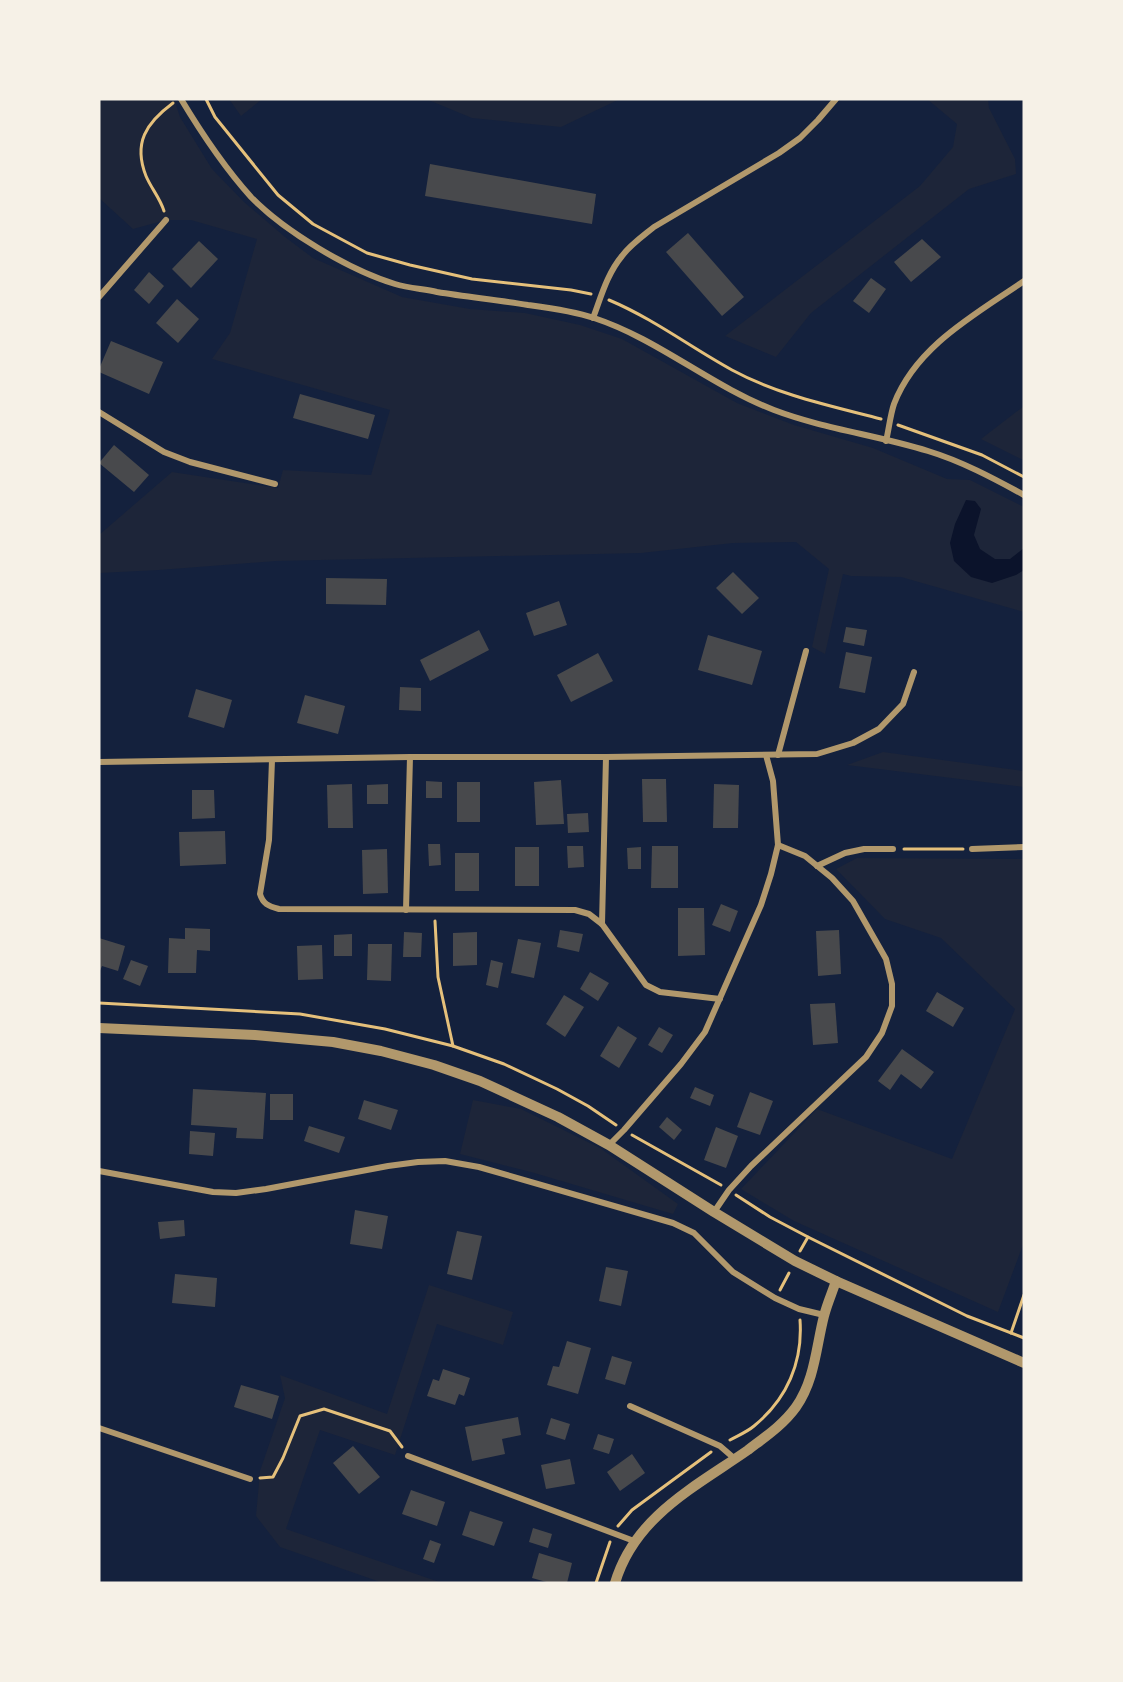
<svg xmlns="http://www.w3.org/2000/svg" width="1123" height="1682" viewBox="0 0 1123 1682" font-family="Raleway,sans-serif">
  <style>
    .green { fill: #1d2539 }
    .water { fill: #0b132b }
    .building { fill: #48494c }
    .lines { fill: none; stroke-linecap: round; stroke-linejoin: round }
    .path { stroke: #e5c07b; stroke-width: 3 }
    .minor { stroke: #b1986c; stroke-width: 6 }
    .tertiary { stroke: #b1986c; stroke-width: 10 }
  </style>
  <rect width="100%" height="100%" fill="#14213d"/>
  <!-- green -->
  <g class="green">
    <path d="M99 99H174L180 117 212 169 244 202 285 237 313 258 402 297 470 309 525 313 580 325 622 339 737 403 794 425 873 448 947 479 970 480 1024 507V612L901 577 851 576 843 574 825 654 812 647 829 569 796 542 733 543 641 553 276 561 159 570 99 573V535L172 472 278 488 283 470 371 475 390 410 212 359 230 333 257 239 191 220H166L133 229 99 198Z"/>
    <path d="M229 99H265L261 100 241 116Z"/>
    <path d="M426 99H620L561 127 472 118Z"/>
    <path d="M927 99H988L989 108 1015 159 1016 174 969 189 811 313 776 357 725 336 920 186 953 147 957 124Z"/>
    <path d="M1024 406 1023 460 981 439Z"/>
    <path d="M883 752 1024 771V787L847 765Z"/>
    <path d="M857 858 1024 859V1242L998 1312 794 1221 741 1189 817 1109 952 1159 1015 1009 941 938 885 919 836 869Z"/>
    <path d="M473 1100 521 1109 600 1148 678 1204 673 1214 531 1172 460 1154Z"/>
    <path d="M429 1285 513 1312 503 1345 437 1324 395 1455 320 1430 286 1529 442 1583H383L280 1547 256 1516 260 1471 285 1398 280 1375 387 1414Z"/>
  </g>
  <!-- water -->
  <path class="water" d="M966 500 975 501 981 509 974 535 980 549 995 559H1010L1024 548V570L1016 575 992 583 971 577 954 561 950 543 955 524Z"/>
  <!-- building -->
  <g class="building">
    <path d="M430 164 596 194 592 224 425 196Z"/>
    <path d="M688 233 744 297 722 316 666 252Z"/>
    <path d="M922 239 941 257 911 282 894 262Z"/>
    <path d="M199 241 218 259 191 288 172 269Z"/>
    <path d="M149 272 164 286 149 304 134 290Z"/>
    <path d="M871 278 886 289 869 313 853 301Z"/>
    <path d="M177 299 199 319 178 343 156 323Z"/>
    <path d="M111 341 163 362 149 394 99 372V369Z"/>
    <path d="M300 394 375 415 368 439 293 418Z"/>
    <path d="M114 445 149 475 134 492 99 463Z"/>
    <path d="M733 572 759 598 742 614 716 588Z"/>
    <path d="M326 578 387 579 386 605 326 604Z"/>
    <path d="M559 601 567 625 534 636 526 613Z"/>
    <path d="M846 627 867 630 864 646 843 642Z"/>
    <path d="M479 630 489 650 430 681 420 660Z"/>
    <path d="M708 635 762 651 752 685 698 670Z"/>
    <path d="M846 652 872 657 865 693 839 688Z"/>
    <path d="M598 653 613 681 571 702 557 675Z"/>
    <path d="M400 687 421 688V711L399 710Z"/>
    <path d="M196 689 232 700 224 728 188 717Z"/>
    <path d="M305 695 345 706 338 734 297 723Z"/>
    <path d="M642 779H666L667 822H643Z"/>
    <path d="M561 780 564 824 536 825 534 782Z"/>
    <path d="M426 781 442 782V798H426Z"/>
    <rect x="457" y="782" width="23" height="40"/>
    <path d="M352 784 353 828H328L327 785Z"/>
    <path d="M388 784V804H367V785Z"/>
    <path d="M714 784 739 785 738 828H713Z"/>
    <path d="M192 790H214L215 818 192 819Z"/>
    <path d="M588 813 589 832 568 833 567 814Z"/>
    <path d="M225 831 226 864 180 866 179 832Z"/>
    <path d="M428 844H440L441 865 429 866Z"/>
    <path d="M567 846H583L584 867 568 868Z"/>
    <path d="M652 846H678V888H651Z"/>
    <rect x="515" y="847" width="24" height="39"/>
    <path d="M641 847V869H628L627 848Z"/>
    <path d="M387 849 388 893 363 894 362 850Z"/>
    <rect x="455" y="853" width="24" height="38"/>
    <path d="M721 904 738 911 730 932 712 925Z"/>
    <path d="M678 908H704L705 955 678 956Z"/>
    <path d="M185 928 210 929V951L197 950 196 973H168L169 938 185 939Z"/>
    <path d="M560 930 583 934 579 952 557 947Z"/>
    <path d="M839 930 841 974 818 976 816 931Z"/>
    <path d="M404 932 422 933 421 957H403Z"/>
    <path d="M477 932V965L453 966V933Z"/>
    <path d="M352 934V956H334V935Z"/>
    <path d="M99 938 125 946 118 971 102 966 99 973Z"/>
    <path d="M518 939 541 943 534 978 511 973Z"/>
    <path d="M368 944H392L391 981 367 980Z"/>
    <path d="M322 945 323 979 298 980 297 946Z"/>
    <path d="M131 960 148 966 140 986 123 979Z"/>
    <path d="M491 960 503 963 498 988 486 985Z"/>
    <path d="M590 972 609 983 598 1001 580 989Z"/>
    <path d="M937 992 964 1008 953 1027 926 1011Z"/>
    <path d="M564 995 584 1007 565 1037 546 1024Z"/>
    <path d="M835 1003 838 1043 813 1045 810 1004Z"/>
    <path d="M618 1026 637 1038 619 1068 600 1056Z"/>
    <path d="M659 1027 673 1035 662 1053 648 1045Z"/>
    <path d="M902 1049 934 1072 921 1089 901 1074 890 1090 878 1081Z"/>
    <path d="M695 1087 714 1095 710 1106 690 1098Z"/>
    <path d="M193 1089 266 1093 263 1139 236 1138 237 1128 191 1125Z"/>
    <path d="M750 1092 773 1101 760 1135 737 1127Z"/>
    <rect x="270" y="1094" width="23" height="26"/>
    <path d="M364 1100 398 1110 391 1130 358 1119Z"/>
    <path d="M667 1117 682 1130 674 1140 659 1127Z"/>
    <path d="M309 1126 345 1137 339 1153 304 1141Z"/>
    <path d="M716 1127 738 1136 726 1168 704 1160Z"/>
    <path d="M190 1131 215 1133 213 1156 189 1154Z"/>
    <path d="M355 1210 388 1216 382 1249 350 1244Z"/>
    <path d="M184 1220 185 1236 160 1239 158 1222Z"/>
    <path d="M457 1231 482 1236 472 1280 447 1274Z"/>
    <path d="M606 1267 628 1271 621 1306 599 1301Z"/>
    <path d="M175 1274 217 1278 215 1307 172 1303Z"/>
    <path d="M567 1341 591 1348 578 1394 547 1385 553 1366 559 1367Z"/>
    <path d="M612 1356 632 1362 625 1385 605 1379Z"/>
    <path d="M443 1369 470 1378 464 1396 459 1394 455 1405 427 1396 433 1379 439 1381Z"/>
    <path d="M241 1385 279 1396 272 1419 234 1407Z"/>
    <path d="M518 1417 521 1435 502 1439 505 1454 472 1461 465 1427Z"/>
    <path d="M551 1418 570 1424 565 1440 546 1434Z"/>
    <path d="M598 1434 614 1439 609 1454 593 1449Z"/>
    <path d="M353 1446 380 1477 359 1494 333 1463Z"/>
    <path d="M632 1454 645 1473 620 1491 607 1472Z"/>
    <path d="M570 1459 575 1484 546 1489 541 1465Z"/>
    <path d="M411 1490 445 1502 437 1526 402 1514Z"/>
    <path d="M470 1511 503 1522 494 1546 462 1535Z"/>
    <path d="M533 1528 552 1534 548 1548 529 1542Z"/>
    <path d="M430 1540 441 1544 434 1563 423 1559Z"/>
    <path d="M539 1553 572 1563 567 1583H550L532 1578Z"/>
  </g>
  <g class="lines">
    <!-- path -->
    <g class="path">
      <path d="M206 99 215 117 278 195 313 224 367 253 410 265 472 279 571 290 591 294"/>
      <path d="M164 211C160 198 151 188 146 176 133 143 146 123 173 103"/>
      <path d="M609 300C654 319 690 347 732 370 778 395 831 406 881 419"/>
      <path d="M898 425 982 455 1024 477"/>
      <path d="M904 849H963"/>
      <path d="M435 921 438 977 453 1046"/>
      <path d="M99 1003 300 1014 385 1029 453 1046 504 1064 557 1089 588 1106 616 1125"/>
      <path d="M632 1135 721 1185"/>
      <path d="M736 1195 770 1217 808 1237 967 1316 1024 1338"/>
      <path d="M800 1251 808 1237"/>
      <path d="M780 1290 789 1273"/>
      <path d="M1011 1333 1024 1295"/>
      <path d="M730 1440C737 1436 747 1432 754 1426 787 1399 803 1362 800 1320"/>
      <path d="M260 1478 273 1477 283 1458 300 1416 324 1409 390 1431 402 1447"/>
      <path d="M618 1526 632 1510 711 1452"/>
      <path d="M596 1583 610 1542"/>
    </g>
    <!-- minor -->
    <g class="minor">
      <path d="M181 99C202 134 224 167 251 197 284 231 349 270 395 284 408 288 423 289 437 292 467 297 498 300 528 305 550 308 573 311 594 318 658 339 711 386 774 410 824 429 877 435 928 451 961 461 993 478 1024 495"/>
      <path d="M99 297 166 220"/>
      <path d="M593 318C601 297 607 274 622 256 630 245 643 236 654 227L779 153 800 138 818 120 836 99"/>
      <path d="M99 412 164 452 190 462 275 484"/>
      <path d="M886 441C889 429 890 416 894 404 916 346 976 314 1024 281"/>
      <path d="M778 755 806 651"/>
      <path d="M272 760 269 840 260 894C263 904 268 906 279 909L575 910 589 914 602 924 646 985 660 992 720 999"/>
      <path d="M99 762 410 757H606L817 754 853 743 879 729 903 704 914 672"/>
      <path d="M972 849 1024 847"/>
      <path d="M817 866 845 853 864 849H893"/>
      <path d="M406 910 410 757"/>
      <path d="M602 924 606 757"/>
      <path d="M609 1145 624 1130 681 1064 705 1032 761 905 771 874 778 845 773 781 766 755"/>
      <path d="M99 1171 213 1192 236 1193 266 1189 388 1166 418 1162 445 1161 479 1167 673 1223 694 1233 733 1272 775 1298 799 1309 824 1315"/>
      <path d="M714 1212 729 1190 751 1166 866 1057 882 1033 892 1006V984L886 959 853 901 832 878 805 856 778 845"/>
      <path d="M630 1406 720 1446 735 1459"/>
      <path d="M99 1428 250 1479"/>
      <path d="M408 1456 634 1541"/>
    </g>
    <!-- tertiary -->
    <g class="tertiary">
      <path d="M99 1028 255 1035 333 1042 381 1051 434 1065 480 1081 558 1117 609 1145 714 1212 795 1261 836 1281 1024 1363"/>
      <path d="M615 1583C635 1516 695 1487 748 1450 765 1437 783 1425 796 1407 815 1380 816 1347 824 1316 827 1304 832 1293 836 1281"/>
    </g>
  </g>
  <!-- border -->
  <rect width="1123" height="1682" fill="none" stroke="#f6f1e7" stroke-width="201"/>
</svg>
